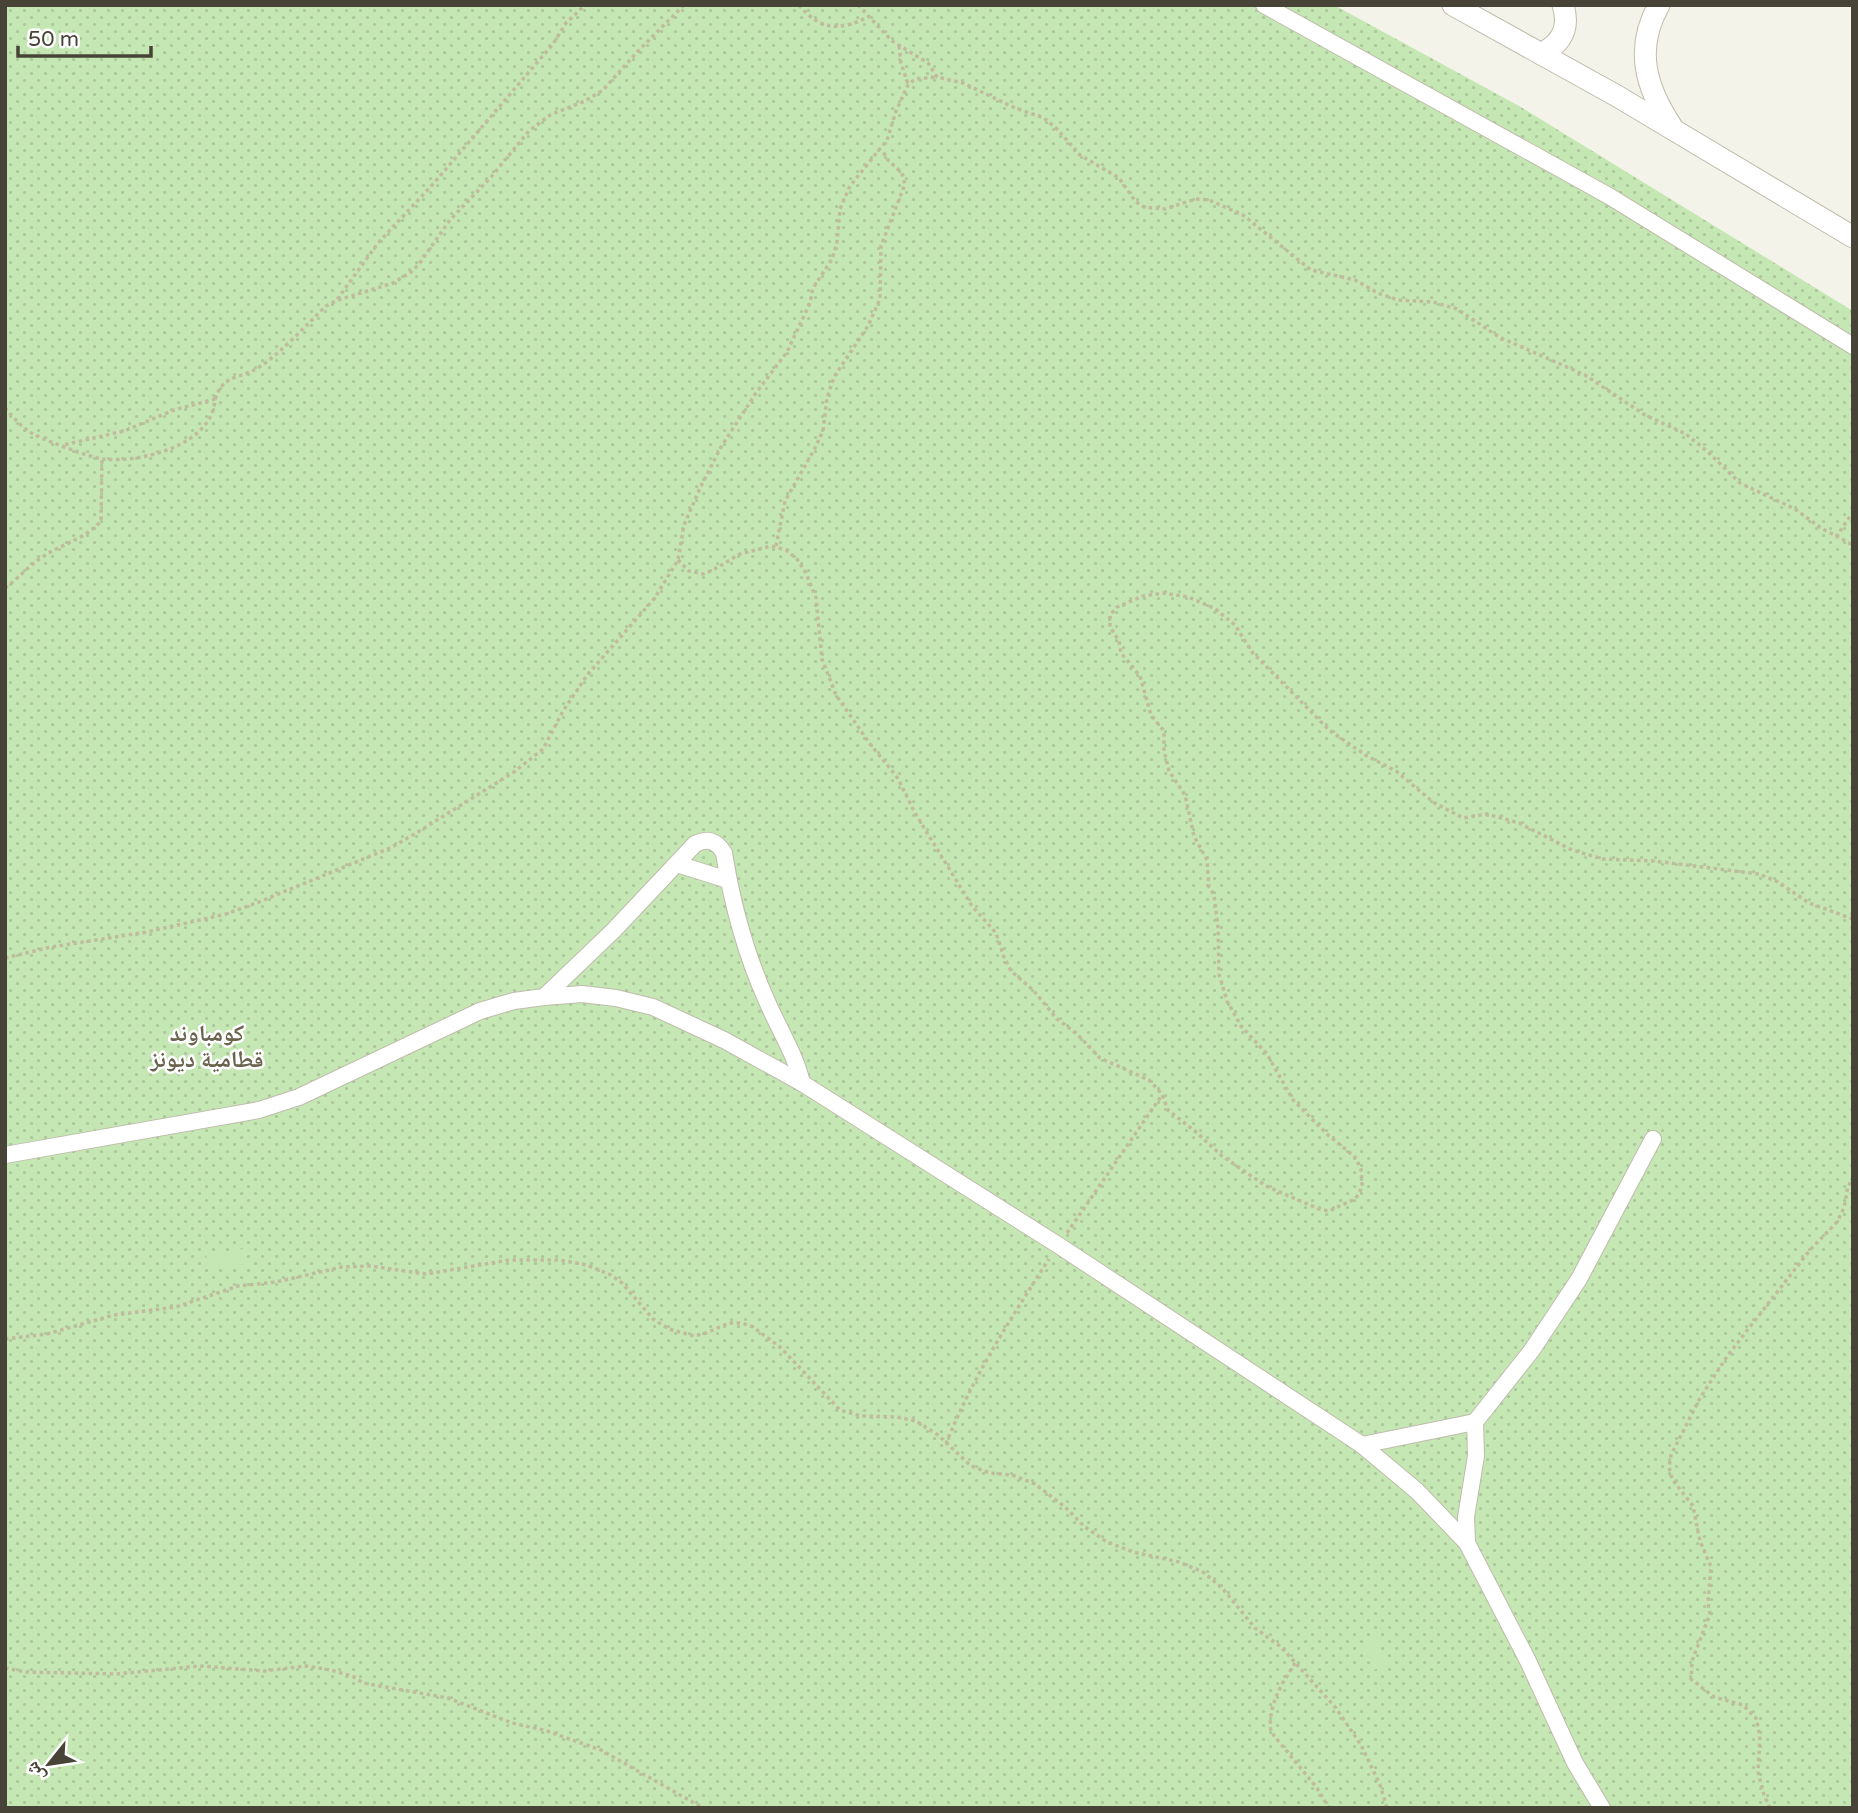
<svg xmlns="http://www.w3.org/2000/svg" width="1858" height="1813" viewBox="0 0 1858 1813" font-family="'Varela Round','Noto Naskh Arabic',sans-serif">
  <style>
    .grass { fill: url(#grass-dots) }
    .pitch { fill: #c5e7b3 }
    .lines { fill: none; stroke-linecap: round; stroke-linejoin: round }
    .minor-casing { stroke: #bfbcab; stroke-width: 18 }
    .tertiary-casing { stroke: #bfbcab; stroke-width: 23 }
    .path { stroke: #c0bb9d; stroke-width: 3.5; stroke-dasharray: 3.5 3.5; stroke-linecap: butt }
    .minor { stroke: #fff; stroke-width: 16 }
    .tertiary { stroke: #fff; stroke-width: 21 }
    .labels { text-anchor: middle; stroke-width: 5; stroke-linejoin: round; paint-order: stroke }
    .neighbourhood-label { font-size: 23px; font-weight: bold; fill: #6a644f; stroke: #fff }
  </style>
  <defs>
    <pattern id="grass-dots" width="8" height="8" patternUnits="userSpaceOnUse" patternTransform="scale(1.75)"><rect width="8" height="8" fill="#c5e7b3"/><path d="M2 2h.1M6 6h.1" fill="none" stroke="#abc79b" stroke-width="1.8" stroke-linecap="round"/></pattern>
  </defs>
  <rect width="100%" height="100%" fill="#f4f3e9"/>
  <!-- grass -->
  <path class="grass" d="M5 5H1334L1519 106 1853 311V1808H5Z"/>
  <!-- pitch -->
  <g class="pitch">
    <path d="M243 1249 245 1264 209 1271 206 1255Z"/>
    <path d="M1375 1633 1380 1636 1378 1646 1388 1661 1375 1670 1362 1651 1369 1646 1368 1640 1371 1634Z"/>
  </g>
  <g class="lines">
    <defs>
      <g id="minor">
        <path d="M1264 5 1609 196 1853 346"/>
        <path d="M677 864 728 880"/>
        <path d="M544 997 614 930 695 844C708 838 716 840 724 853 732 903 745 952 766 999 778 1028 795 1053 802 1083"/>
        <path d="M5 1155 259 1110 299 1097 480 1011 514 1001 544 997 582 994 616 998 653 1007 724 1040 802 1083 1058 1245 1362 1445 1417 1491 1467 1543 1528 1661 1575 1763 1602 1808"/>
        <path d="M1362 1445 1475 1422"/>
        <path d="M1467 1543 1466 1517 1476 1456 1475 1422 1532 1350 1579 1279 1653 1139"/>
      </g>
      <g id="tertiary">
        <path d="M1453 5 1617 96 1853 237"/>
        <path d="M1659 5C1634 49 1646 88 1672 127"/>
        <path d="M1541 54C1562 43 1570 28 1563 5"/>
      </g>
    </defs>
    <!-- minor casing -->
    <use href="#minor" class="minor-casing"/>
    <!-- tertiary casing -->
    <use href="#tertiary" class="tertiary-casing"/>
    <!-- path -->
    <g class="path">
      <path d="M799 5C821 31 839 31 868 17"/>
      <path d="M858 5 892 41 928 63 937 77 963 83 1015 108 1044 118 1057 129 1080 155 1119 178 1136 202 1144 207 1165 209 1196 199 1209 200 1243 215 1311 270 1355 280 1378 293 1398 300 1433 302 1457 309 1499 337 1585 375 1645 415 1686 434 1709 453 1740 483 1795 509 1821 528 1853 545"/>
      <path d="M899 46 901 63 908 84"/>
      <path d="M338 300 393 283 411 272 419 264 450 220 491 177 529 131 550 115 585 101 603 90 638 51 684 5"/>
      <path d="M215 399C224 376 232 380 252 371 273 362 308 323 326 306L336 301 378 243 434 183 553 44 566 23 585 5"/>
      <path d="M5 408C12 416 20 425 28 431 38 438 91 458 103 459 142 463 213 445 215 399L174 410 124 431 63 445"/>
      <path d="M1836 537 1853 512"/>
      <path d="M776 546 785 501 814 450 823 431 827 398 834 377 868 326 880 299 881 246 905 184 902 173 888 160 882 150"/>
      <path d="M678 560 689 571 703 574 713 570 740 554 771 546 786 550 797 559 806 573 816 598 822 659 836 695 870 744 897 777 915 813 972 906 996 933 1004 957 1011 971 1033 990 1057 1019 1076 1033 1100 1058 1149 1080 1162 1094 1168 1110 1196 1132 1222 1156 1266 1186 1319 1209 1329 1211 1355 1199 1360 1192 1362 1184 1361 1169 1355 1157 1328 1135 1293 1100 1267 1054 1241 1026 1227 1001 1219 974 1218 927 1214 895 1209 887 1207 860 1194 836 1185 795 1169 771 1164 751V731L1151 715 1140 676 1121 653 1119 641 1110 627V615L1117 607 1143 596 1164 593 1188 597 1214 608 1235 625 1252 652 1329 730 1367 756 1396 771 1433 802 1463 818 1487 814 1519 823 1572 850 1603 859 1654 861 1759 874 1778 882 1809 903 1853 919"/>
      <path d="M5 588C19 578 29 565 44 556 64 543 85 539 101 521L102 459"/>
      <path d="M5 958 51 947 147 932 226 914 259 902 390 848 413 835 514 772 543 749 563 711 588 674 654 599 678 560 684 525 700 488 721 447 756 393 787 352 810 303 813 288 832 259 837 242 840 209 850 186 887 140 896 111 908 85 915 79 937 77"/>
      <path d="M1067 1233 1162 1095"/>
      <path d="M5 1339 47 1334 114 1315 176 1307 238 1286 276 1282 342 1267 370 1266 426 1274 509 1260H560L587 1265 611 1275 622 1283 653 1319 669 1329 694 1336 706 1333 729 1323H742L753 1327 780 1347 840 1410 861 1416 897 1417 916 1421 938 1435 971 1466 990 1473 1012 1475 1035 1484 1065 1507 1085 1527 1107 1542 1133 1552 1179 1562 1203 1572 1223 1589 1255 1628 1281 1647 1336 1708 1361 1745 1380 1785 1387 1808"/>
      <path d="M946 1444C972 1378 1011 1318 1049 1259"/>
      <path d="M1295 1663C1282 1684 1267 1706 1271 1732L1317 1788 1329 1808"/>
      <path d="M5 1668 26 1672 117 1674 200 1666 264 1671 306 1666 331 1670 354 1677 363 1683 448 1698 512 1723 544 1730 601 1750 703 1808"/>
      <path d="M1770 1808 1764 1795 1758 1772 1760 1736 1756 1718 1743 1705 1714 1697 1691 1679 1692 1661 1710 1614 1708 1603 1711 1567 1700 1541 1693 1506 1672 1479 1669 1467 1671 1455 1700 1398 1728 1355 1810 1250 1837 1222 1844 1208 1848 1186 1853 1179"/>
    </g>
    <!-- minor -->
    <use href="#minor" class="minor"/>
    <!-- tertiary -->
    <use href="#tertiary" class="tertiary"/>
  </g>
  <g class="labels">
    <!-- neighbourhood labels -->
    <g class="neighbourhood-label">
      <text x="207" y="1041">كومباوند<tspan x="207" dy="26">قطامية ديونز</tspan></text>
    </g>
  </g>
  <!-- border -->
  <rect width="1858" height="1813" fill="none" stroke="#474437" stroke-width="14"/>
  <!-- north arrow -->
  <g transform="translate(49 1764) rotate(240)" stroke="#ffffff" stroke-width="5" paint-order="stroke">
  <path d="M0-5L12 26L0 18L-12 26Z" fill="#474437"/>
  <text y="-10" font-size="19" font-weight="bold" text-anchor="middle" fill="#474437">ش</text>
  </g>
  <!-- scale -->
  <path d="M18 46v10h133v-10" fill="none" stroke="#474437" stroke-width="3.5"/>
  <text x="28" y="46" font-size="21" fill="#474437" stroke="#ffffff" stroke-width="5" paint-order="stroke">50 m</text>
</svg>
